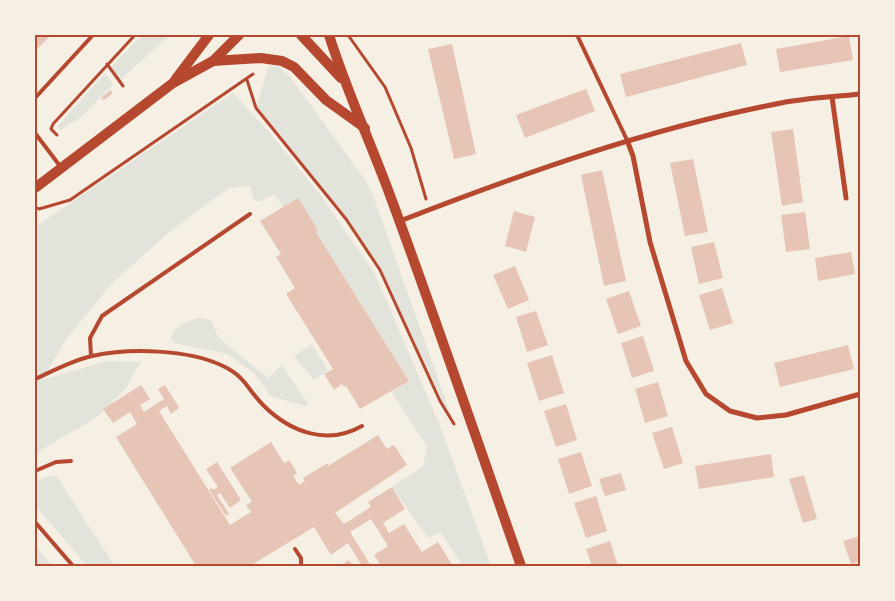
<svg xmlns="http://www.w3.org/2000/svg" width="895" height="601" viewBox="0 0 895 601" font-family="'DM Sans',sans-serif">
  <style>
    .green { fill: #e2e4dc }
    .building { fill: #e6c5b7 }
    .lines { fill: none; stroke-linecap: round; stroke-linejoin: round }
    .path { stroke: #b5482f; stroke-width: 3 }
    .service { stroke: #b5482f; stroke-width: 4 }
    .minor { stroke: #b5482f; stroke-width: 5 }
    .secondary { stroke: #b5482f; stroke-width: 10 }
    .neatline { fill: none; stroke: #b5482f; stroke-width: 2 }
  </style>
  <rect width="100%" height="100%" fill="#f6efe4"/>
  <!-- green -->
  <g class="green">
    <path d="M142 35H170L120 80 111 67Z"/>
    <path d="M269 65 280 68 291 78 366 181 373 195 454 424 440 401 380 270 346 219 256 108Z"/>
    <path d="M105 73 113 84 80 118 60 130 57 127Z"/>
    <path d="M233 93 270 133 321 196 375 274 441 428 491 566H463L440 532 428 538 392 487 423 466 427 447 392 392 409 381 316 232 318 230 298 198 283 207 274 194 260 202 254 200 250 186 229 188 173 229 112 283 65 341 42 380 107 361 141 362 126 388 97 417 43 449 35 457V227Z"/>
    <path d="M200 318 211 320 218 337 268 378 282 365 308 403 306 406 270 396 254 373 227 354 174 343 171 337C176 325 187 320 200 318Z"/>
    <path d="M312 344 328 370 314 380 294 356Z"/>
    <path d="M50 476 57 477 115 566H87L35 505V481Z"/>
    <path d="M35 546 52 566H35Z"/>
  </g>
  <!-- building -->
  <g class="building">
    <path d="M35 35H51L35 51Z"/>
    <path d="M849 36 853 60 780 72 776 49Z"/>
    <path d="M741 43 747 65 626 97 620 74Z"/>
    <path d="M452 44 476 154 454 159 428 49Z"/>
    <path d="M586 89 595 111 525 138 516 115Z"/>
    <path d="M110 90 113 93 104 100 101 98Z"/>
    <path d="M793 129 803 202 782 206 771 132Z"/>
    <path d="M693 159 708 232 685 236 670 163Z"/>
    <path d="M602 170 626 281 604 286 581 175Z"/>
    <path d="M298 198 318 230 316 232 409 381 360 409 346 386 344 387 342 384 334 390 324 374 333 369 286 294 295 288 276 257 281 254 260 221Z"/>
    <path d="M514 211 535 217 526 252 505 246Z"/>
    <path d="M805 212 810 249 786 252 781 215Z"/>
    <path d="M714 242 723 278 699 284 691 247Z"/>
    <path d="M851 252 855 274 818 281 815 258Z"/>
    <path d="M515 266 529 300 508 309 493 275Z"/>
    <path d="M722 288 733 323 710 330 699 295Z"/>
    <path d="M629 291 641 326 618 334 606 299Z"/>
    <path d="M536 311 548 345 527 352 516 317Z"/>
    <path d="M643 336 654 371 632 378 621 343Z"/>
    <path d="M848 345 854 369 780 387 774 363Z"/>
    <path d="M552 355 564 393 539 401 527 363Z"/>
    <path d="M658 382 668 416 645 423 635 389Z"/>
    <path d="M141 385 150 399 140 405 144 412 164 399 158 389 165 385 179 408 171 414 167 406 159 411 230 525 251 512 246 505 252 502 230 468 271 442 284 463 289 460 297 473 293 476 299 485 305 481 303 478 328 463V466L378 435 387 449 394 445 407 465 335 513 344 524 371 507 368 502 392 487 405 509 383 523 389 533 404 524 422 552 438 542 452 565 381 566 374 555 388 546 371 519 350 532 371 566H362L348 543 331 555 314 527 250 566H196L116 437 137 424 130 412 113 423 103 409Z"/>
    <path d="M566 404 577 440 556 447 544 411Z"/>
    <path d="M672 427 683 463 664 469 652 433Z"/>
    <path d="M581 452 592 486 569 494 558 459Z"/>
    <path d="M771 454 774 477 699 489 695 466Z"/>
    <path d="M217 462 241 500 230 508 220 493 217 495 229 514 226 516 209 490 212 488 213 490 218 487 206 469Z"/>
    <path d="M621 473 626 490 605 496 599 479Z"/>
    <path d="M804 475 817 519 803 523 789 479Z"/>
    <path d="M596 496 607 531 586 538 574 503Z"/>
    <path d="M860 536V562L851 564 843 541Z"/>
    <path d="M610 541 618 566H592L586 549Z"/>
    <path d="M349 560 353 566H340Z"/>
  </g>
  <g class="lines">
    <!-- path -->
    <g class="path">
      <path d="M348 35 385 87 411 148 426 199"/>
      <path d="M107 64 123 86"/>
      <path d="M247 80 256 108 346 219 380 270 440 401 454 424"/>
      <path d="M57 135 51 129 53 124 135 35"/>
      <path d="M35 207 39 209 70 200 253 74"/>
    </g>
    <!-- service -->
    <g class="service">
      <path d="M577 35 627 140"/>
      <path d="M35 98 93 35"/>
      <path d="M35 133 60 166"/>
      <path d="M91 356 90 338 102 316 250 214"/>
      <path d="M35 379C53 371 73 360 92 356 129 348 188 349 223 366 246 377 247 389 263 405 290 432 327 446 362 426"/>
      <path d="M35 471 56 462 71 461"/>
      <path d="M35 522 73 566"/>
      <path d="M295 549 301 558V566"/>
    </g>
    <!-- minor -->
    <g class="minor">
      <path d="M832 97 846 198"/>
      <path d="M627 140 633 156 650 242 686 361 706 394 730 411 757 418 786 415 860 394"/>
      <path d="M400 221C524 173 650 128 781 103 806 98 834 97 860 94"/>
    </g>
    <!-- secondary -->
    <g class="secondary">
      <path d="M301 35 341 78"/>
      <path d="M329 35C346 90 371 143 391 198 436 320 478 443 521 566"/>
      <path d="M213 61 261 58 282 61 294 67 326 100 365 128"/>
      <path d="M175 80 209 35"/>
      <path d="M35 188 173 83 213 61 239 35"/>
    </g>
  </g>
  <!-- border -->
  <rect width="895" height="601" fill="none" stroke="#f6efe4" stroke-width="72"/>
  <rect x="36" y="36" width="823" height="529" class="neatline"/>
</svg>
